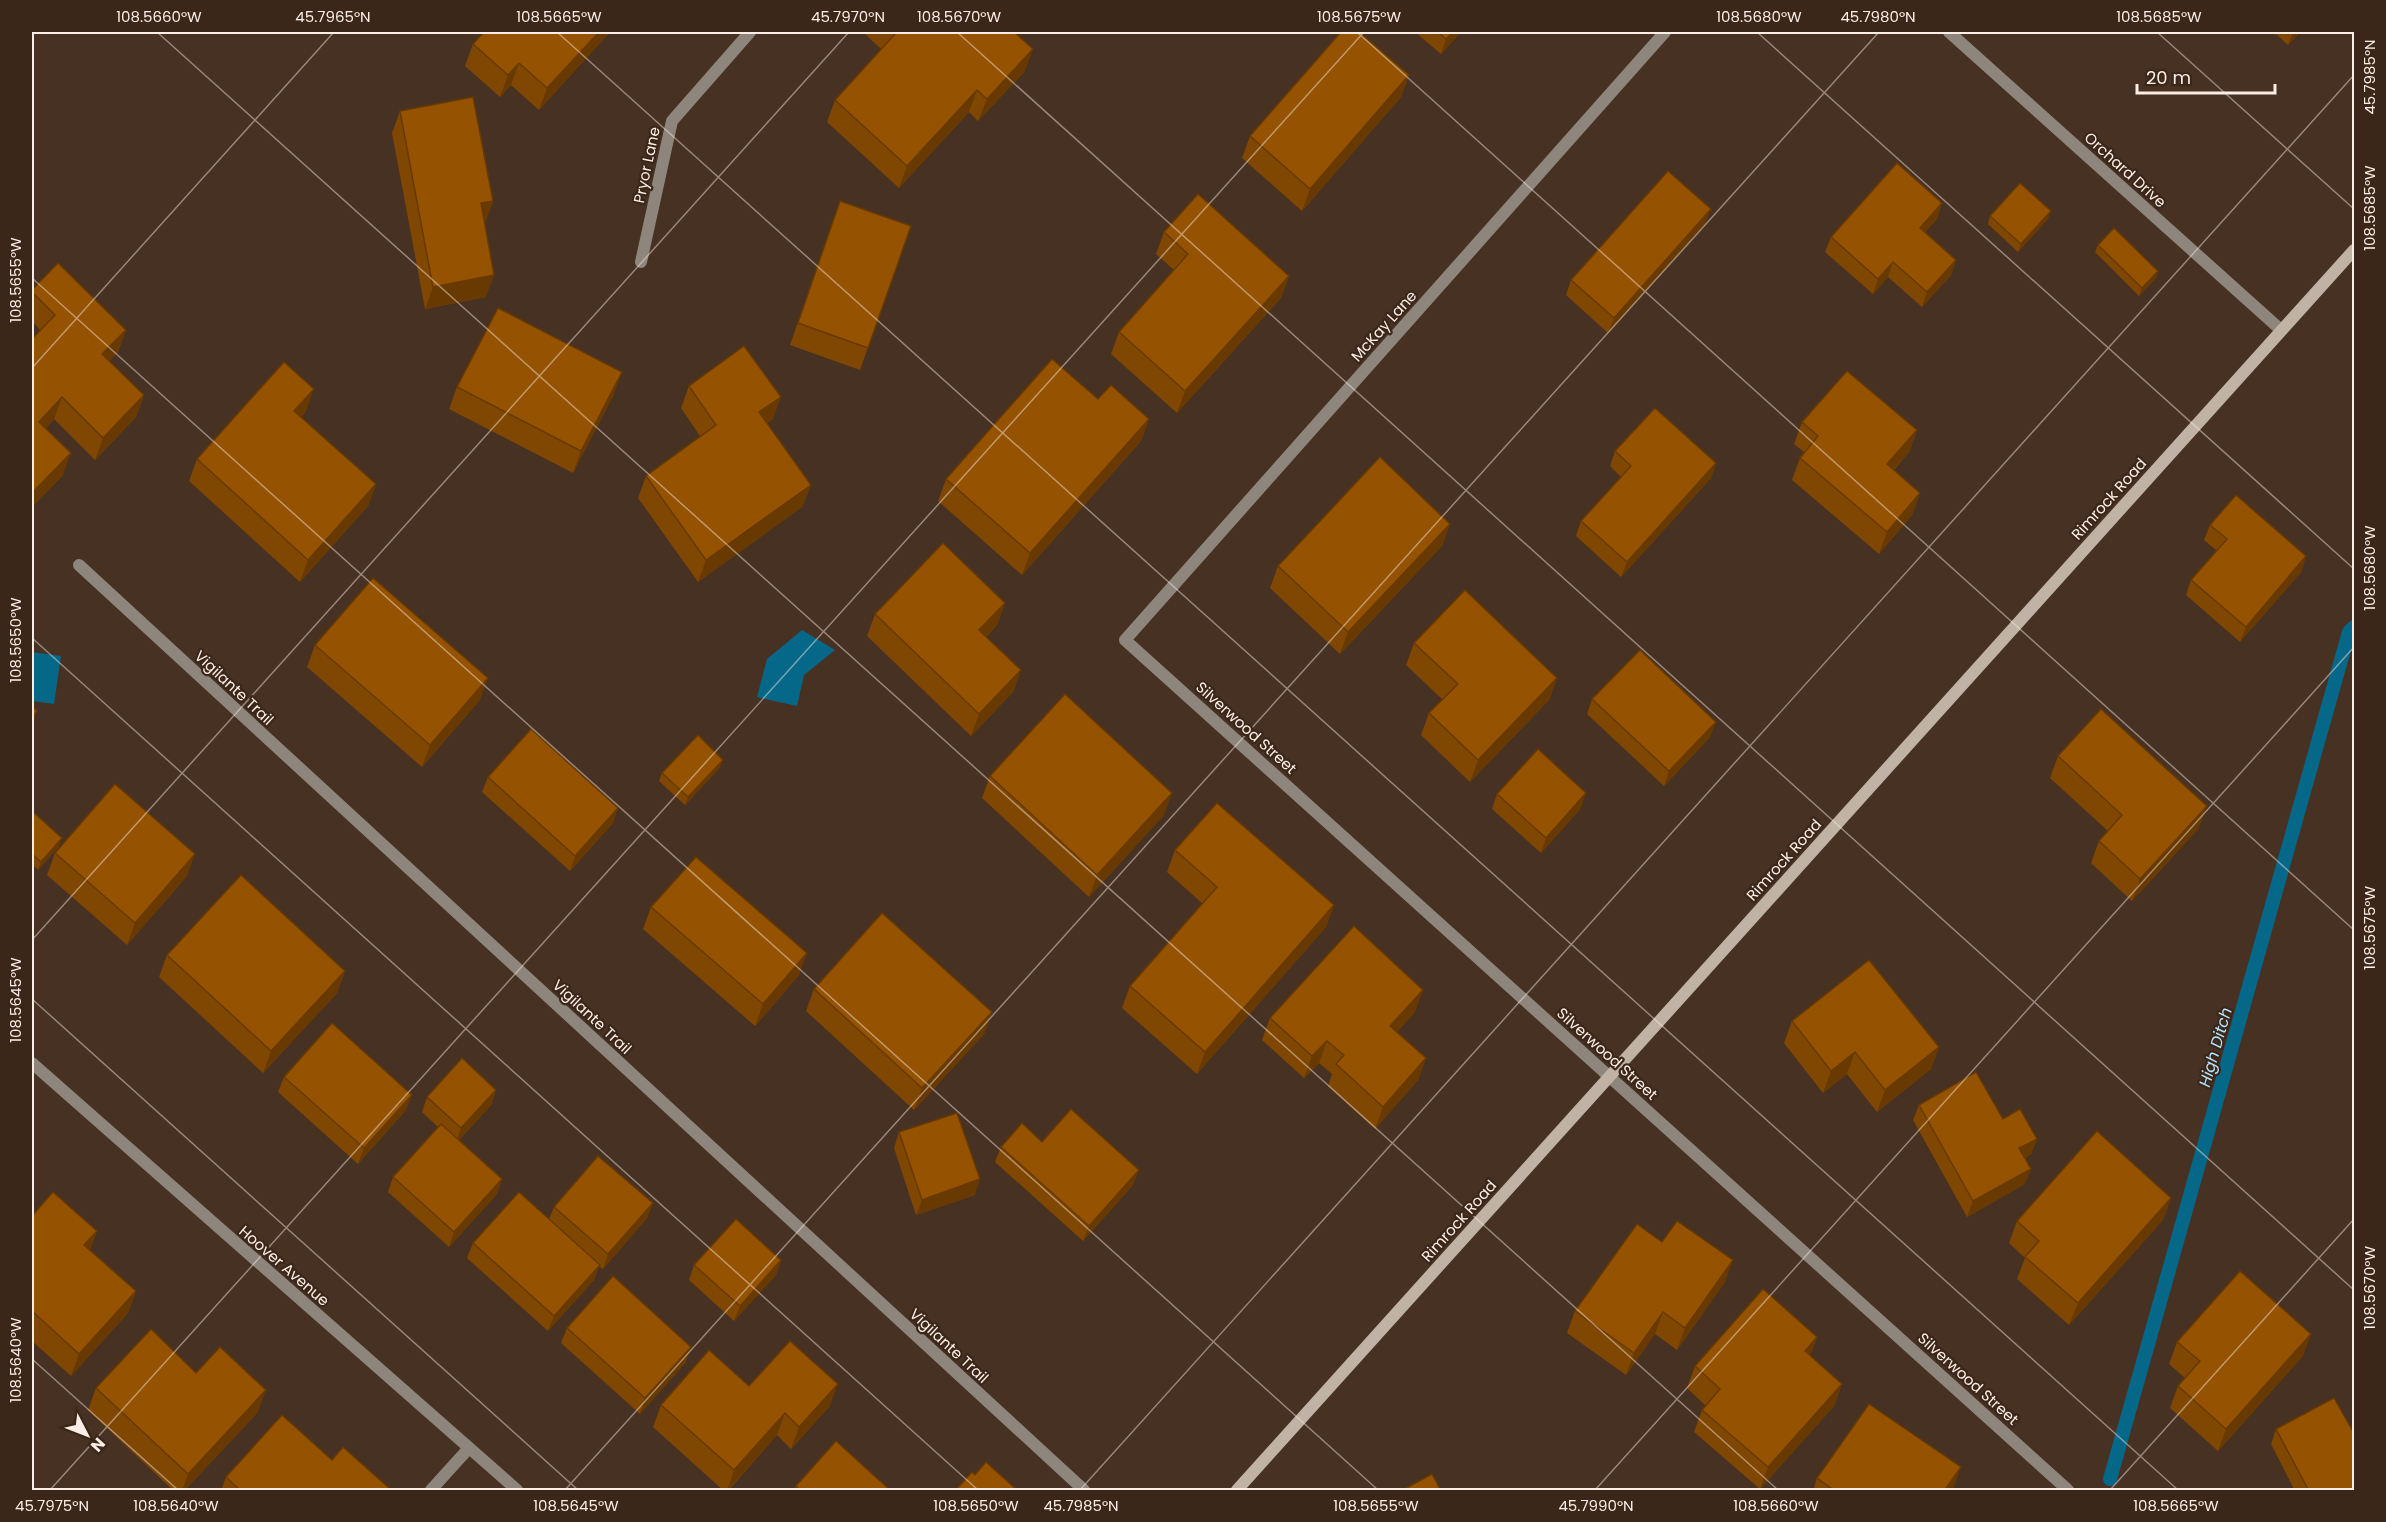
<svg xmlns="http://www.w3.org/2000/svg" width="2386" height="1522" viewBox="0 0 2386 1522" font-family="Poppins,sans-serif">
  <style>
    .water { fill: #066889 }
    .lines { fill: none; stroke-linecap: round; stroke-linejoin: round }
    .stream { stroke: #066889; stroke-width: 14 }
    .service { stroke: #8e867c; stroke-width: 12 }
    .minor { stroke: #8e867c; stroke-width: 12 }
    .secondary { stroke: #c0b2a4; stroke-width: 12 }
    .wall { fill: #804702 }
    .shaded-wall { fill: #683a01 }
    .building { fill: #955302; stroke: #683a01; stroke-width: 1.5 }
    .ticks { fill: none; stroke: #fceee6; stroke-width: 1.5; stroke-opacity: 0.45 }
    .labels { text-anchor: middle; stroke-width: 4.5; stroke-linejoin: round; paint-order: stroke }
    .street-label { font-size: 15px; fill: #fceee6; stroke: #3b271a }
    .water-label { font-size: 16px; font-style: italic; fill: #b5e5fc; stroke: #3b271a }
    .neatline { fill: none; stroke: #fceee6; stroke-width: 2 }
    .ticks-label { font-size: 15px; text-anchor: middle; fill: #fceee6 }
  </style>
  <rect width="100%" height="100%" fill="#463123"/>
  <!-- water -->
  <g class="water">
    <path d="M802 630 835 650 804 675 797 706 757 697 767 659Z"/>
    <path d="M32 652 61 656 54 704 32 701Z"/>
  </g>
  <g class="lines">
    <!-- stream -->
    <path class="stream" d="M2110 1479 2349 632 2354 627"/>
    <!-- service -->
    <path class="service" d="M431 1490 469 1448"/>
    <!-- minor -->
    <g class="minor">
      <path d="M1665 32 1125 640 2068 1490"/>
      <path d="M1949 32 2281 330"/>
      <path d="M641 262 672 121 750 32"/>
      <path d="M79 565 1084 1490"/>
      <path d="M32 1063 517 1490"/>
    </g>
    <!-- secondary -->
    <path class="secondary" d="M1237 1490 2354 250"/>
  </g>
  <!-- wall -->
  <g class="wall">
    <path d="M484 32H610L539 110 511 85 500 97 465 66 473 44Z"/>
    <path d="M863 32H1014L1025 71 978 121 969 112 899 188 827 122 835 100 881 49Z"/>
    <path d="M1415 32H1461L1441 54Z"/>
    <path d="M2274 32H2300L2288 45Z"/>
    <path d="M1409 75 1401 97 1302 211 1242 158 1250 136Z"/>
    <path d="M400 111 493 201 485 223 486 297 425 309 392 133Z"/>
    <path d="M1942 203 1937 219 1925 232 1956 260 1951 275 1922 307 1888 277 1873 294 1825 252 1831 237Z"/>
    <path d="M1990 216 2048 219 2018 252 1988 224Z"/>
    <path d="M832 223 911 226 860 370 790 345Z"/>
    <path d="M1705 224 1608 333 1566 295 1571 280Z"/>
    <path d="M1164 232 1289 276 1281 298 1177 413 1111 354 1119 332 1174 270 1156 254Z"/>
    <path d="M2098 245 2158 271 2155 279 2139 296 2095 252Z"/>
    <path d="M32 290 126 330 118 352 109 361 144 395 136 417 95 460 54 419 46 428 63 475 32 507V339L40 330 32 321Z"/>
    <path d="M689 386 773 419 767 423 811 485 802 507 698 582 638 498 646 476 700 436 681 408Z"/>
    <path d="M457 387 614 394 573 473 449 409Z"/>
    <path d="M1098 399 1149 419 1141 441 1022 575 938 501 946 479Z"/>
    <path d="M306 411 301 417 376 484 368 506 300 582 189 481 197 459Z"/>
    <path d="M1802 422 1917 430 1909 452 1894 470 1920 493 1912 515 1879 554 1792 480 1800 458 1804 452 1794 444Z"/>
    <path d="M1615 451 1716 463 1711 478 1621 577 1576 536 1581 521 1621 477 1610 466Z"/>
    <path d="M1450 524 1442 546 1340 654 1270 588 1278 566Z"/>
    <path d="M2210 525 2306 556 2301 572 2240 642 2186 595 2191 580 2217 551 2204 540Z"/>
    <path d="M1005 603 997 625 986 637 1021 670 1013 692 971 736 867 636 875 614Z"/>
    <path d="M1414 643 1557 678 1549 700 1470 782 1421 735 1429 713 1443 700 1406 665Z"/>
    <path d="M315 645 480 700 422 767 307 667Z"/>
    <path d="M1592 699 1710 737 1664 786 1587 714Z"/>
    <path d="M2058 756 2199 828 2132 901 2091 863 2099 841 2108 831 2050 778Z"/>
    <path d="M720 767 685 805 659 781 662 773Z"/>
    <path d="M990 776 1164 815 1089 897 982 798Z"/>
    <path d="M488 777 613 823 570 871 482 792Z"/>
    <path d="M1497 794 1581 808 1541 853 1492 809Z"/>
    <path d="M32 811 59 846 38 870 32 864Z"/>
    <path d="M1175 850 1334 905 1326 927 1197 1074 1122 1008 1130 986 1203 904 1167 872Z"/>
    <path d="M55 853 187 876 127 945 47 875Z"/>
    <path d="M651 907 799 975 755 1026 643 929Z"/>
    <path d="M167 955 345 971 337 993 263 1073 159 977Z"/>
    <path d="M814 989 992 1012 984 1034 914 1110 806 1011Z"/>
    <path d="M1415 1012 1397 1032 1426 1058 1418 1080 1375 1129 1328 1086 1332 1074 1319 1063 1304 1078 1262 1040 1270 1018Z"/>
    <path d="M1792 1021 1939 1047 1931 1069 1877 1112 1847 1074 1823 1093 1784 1043Z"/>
    <path d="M284 1077 412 1095 406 1110 358 1164 278 1092Z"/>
    <path d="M496 1090 491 1105 459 1140 502 1179 497 1194 449 1247 388 1192 393 1177 438 1127 422 1112 427 1097Z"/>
    <path d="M1919 1105 2003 1119 2037 1139 2031 1154 2025 1158V1184L1967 1217 1913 1120Z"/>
    <path d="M899 1132 975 1195 916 1215 894 1148Z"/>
    <path d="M1001 1147 1133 1185 1083 1241 995 1162Z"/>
    <path d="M2171 1198 2163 1220 2069 1325 2017 1279 2025 1258 2009 1243 2017 1221Z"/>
    <path d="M653 1203 647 1218 603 1269 599 1266 594 1280 548 1331 467 1258 473 1243 549 1219 554 1207Z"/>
    <path d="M32 1216 97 1231 90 1250 136 1291 128 1313 71 1376 32 1341Z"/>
    <path d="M1662 1242 1725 1282 1677 1350 1655 1334 1626 1375 1567 1333 1575 1311Z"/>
    <path d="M781 1260 776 1275 734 1321 689 1280 694 1265Z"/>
    <path d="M567 1328 686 1362 640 1414 561 1343Z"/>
    <path d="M1817 1337 1810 1356 1842 1384 1834 1406 1760 1489 1694 1432 1702 1410 1706 1406 1687 1388 1695 1366Z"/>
    <path d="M2177 1342 2303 1356 2218 1451 2170 1408 2178 1386 2185 1378 2169 1364Z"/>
    <path d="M749 1386 830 1406 791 1449 777 1435 728 1491H724L653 1427 661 1405Z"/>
    <path d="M96 1388 258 1412 184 1491H174L88 1410Z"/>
    <path d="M2276 1429 2355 1491H2295L2271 1444Z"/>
    <path d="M332 1460 390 1489 389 1491H221L226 1477Z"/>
    <path d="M1817 1478 1953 1489 1951 1491H1813Z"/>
    <path d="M796 1486 891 1491H794Z"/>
  </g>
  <!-- shaded-wall -->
  <g class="shaded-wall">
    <path d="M599 32H610L539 110 547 88Z"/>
    <path d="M1453 32H1461L1441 54 1446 39Z"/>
    <path d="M2293 32H2300L2288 45Z"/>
    <path d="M1033 49 1025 71 978 121 987 99Z"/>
    <path d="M519 63 511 85 500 97 508 75Z"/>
    <path d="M1409 75 1401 97 1302 211 1310 189Z"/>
    <path d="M977 90 969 112 899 188 907 166Z"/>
    <path d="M493 201 485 223 481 203Z"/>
    <path d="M1942 203 1937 219 1915 243 1920 228Z"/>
    <path d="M1711 209 1705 224 1608 333 1614 318Z"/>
    <path d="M2051 211 2048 219 2018 252 2021 244Z"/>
    <path d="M1956 260 1951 275 1922 307 1927 292Z"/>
    <path d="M1893 262 1888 277 1873 294 1878 279Z"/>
    <path d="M2158 271 2155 279 2139 296 2142 288Z"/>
    <path d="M494 275 486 297 425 309 433 287Z"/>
    <path d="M1289 276 1281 298 1177 413 1185 391Z"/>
    <path d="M126 330 118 352 94 376 102 354Z"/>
    <path d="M622 372 614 394 573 473 581 451Z"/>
    <path d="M314 389 306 411 286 433 294 411Z"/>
    <path d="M144 395 136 417 95 460 103 438Z"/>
    <path d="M62 397 54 419 32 443 39 422Z"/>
    <path d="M781 397 773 419 751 434 759 412Z"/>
    <path d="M1149 419 1141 441 1022 575 1030 553Z"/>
    <path d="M1917 430 1909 452 1879 486 1887 464Z"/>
    <path d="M71 453 63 475 32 507V493Z"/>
    <path d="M1716 463 1711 478 1621 577 1627 562Z"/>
    <path d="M376 484 368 506 300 582 308 560Z"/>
    <path d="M811 485 802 507 698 582 706 560Z"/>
    <path d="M1920 493 1912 515 1879 554 1887 532Z"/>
    <path d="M1450 524 1442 546 1340 654 1348 632Z"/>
    <path d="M2306 556 2301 572 2240 642 2246 627Z"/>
    <path d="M1005 603 997 625 971 652 979 630Z"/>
    <path d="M1021 670 1013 692 971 736 979 714Z"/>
    <path d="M488 678 480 700 422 767 430 745Z"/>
    <path d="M1557 678 1549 700 1470 782 1478 760Z"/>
    <path d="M37 711 32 727V718Z"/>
    <path d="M1716 722 1710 737 1664 786 1669 771Z"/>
    <path d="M723 760 720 767 685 805 688 797Z"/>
    <path d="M1172 793 1164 815 1089 897 1097 875Z"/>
    <path d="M1586 793 1581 808 1541 853 1546 838Z"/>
    <path d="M2207 806 2199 828 2132 901 2140 879Z"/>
    <path d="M618 808 613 823 570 871 575 856Z"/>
    <path d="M62 838 59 846 38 870 41 862Z"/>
    <path d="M195 854 187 876 127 945 135 923Z"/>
    <path d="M1334 905 1326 927 1197 1074 1205 1052Z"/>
    <path d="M807 953 799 975 755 1026 763 1004Z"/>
    <path d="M345 971 337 993 263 1073 271 1051Z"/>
    <path d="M1423 990 1415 1012 1382 1048 1390 1026Z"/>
    <path d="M992 1012 984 1034 914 1110 922 1088Z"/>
    <path d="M1327 1041 1319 1063 1304 1078 1312 1056Z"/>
    <path d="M1939 1047 1931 1069 1877 1112 1885 1090Z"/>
    <path d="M1855 1052 1847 1074 1823 1093 1831 1071Z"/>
    <path d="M1426 1058 1418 1080 1375 1129 1383 1107Z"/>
    <path d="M496 1090 491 1105 456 1143 461 1128Z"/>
    <path d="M412 1095 406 1110 358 1164 364 1148Z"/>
    <path d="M2037 1139 2031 1154 2014 1164 2019 1148Z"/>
    <path d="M2031 1169 2025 1184 1967 1217 1973 1201Z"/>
    <path d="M1139 1170 1133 1185 1083 1241 1089 1226Z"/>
    <path d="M502 1179 497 1194 449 1247 454 1232Z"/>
    <path d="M980 1179 975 1195 916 1215 922 1200Z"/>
    <path d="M2171 1198 2163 1220 2069 1325 2078 1303Z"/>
    <path d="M653 1203 647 1218 603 1269 608 1254Z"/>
    <path d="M97 1231 89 1253 84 1245Z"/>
    <path d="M781 1260 776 1275 734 1321 740 1306Z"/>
    <path d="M1733 1260 1725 1282 1677 1350 1685 1328Z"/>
    <path d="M600 1265 594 1280 548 1331 554 1316Z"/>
    <path d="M136 1291 128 1313 71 1376 79 1354Z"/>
    <path d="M1663 1312 1655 1334 1626 1375 1634 1353Z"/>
    <path d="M2311 1334 2303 1356 2218 1451 2226 1429Z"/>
    <path d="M1817 1337 1809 1359 1805 1351Z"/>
    <path d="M691 1347 686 1362 640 1414 645 1398Z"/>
    <path d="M838 1384 830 1406 791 1449 799 1427Z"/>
    <path d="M1842 1384 1834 1406 1760 1489 1768 1467Z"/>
    <path d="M266 1390 258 1412 184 1491H182L188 1474Z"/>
    <path d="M785 1413 777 1435 727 1491 734 1470Z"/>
    <path d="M1961 1467 1953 1489 1951 1491H1944Z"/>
  </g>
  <!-- building -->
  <g class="building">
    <path d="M484 32H599L547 88 519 63 508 75 473 44Z"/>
    <path d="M894 32H1014L1033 49 987 99 977 90 907 166 835 100 896 33Z"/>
    <path d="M1341 32H1359L1409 75 1310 189 1250 136Z"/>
    <path d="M1438 32H1453L1446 39Z"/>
    <path d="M473 97 493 201 481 203 494 275 433 287 400 111Z"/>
    <path d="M1897 163 1942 203 1920 228 1956 260 1927 292 1893 262 1878 279 1831 237Z"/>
    <path d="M1668 171 1711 209 1614 318 1571 280Z"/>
    <path d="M2020 183 2051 211 2021 244 1990 216Z"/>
    <path d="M1198 194 1289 276 1185 391 1119 332 1188 254 1164 232Z"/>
    <path d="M840 201 911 226 868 348 798 323Z"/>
    <path d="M2114 228 2158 271 2142 288 2098 245Z"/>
    <path d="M58 263 126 330 102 354 144 395 103 438 62 397 39 422 71 453 32 493V339L55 315 32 292V290Z"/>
    <path d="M498 308 622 372 581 451 457 387Z"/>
    <path d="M744 346 781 397 759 412 811 485 706 560 646 476 716 425 689 386Z"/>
    <path d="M1052 359 1098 399 1111 385 1149 419 1030 553 946 479Z"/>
    <path d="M284 362 314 389 294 411 376 484 308 560 197 459Z"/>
    <path d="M1847 371 1917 430 1887 464 1920 493 1887 532 1800 458 1818 436 1802 422Z"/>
    <path d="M1655 408 1716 463 1627 562 1581 521 1631 466 1615 451Z"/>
    <path d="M1380 457 1450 524 1348 632 1278 566Z"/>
    <path d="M2236 495 2306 556 2246 627 2191 580 2227 539 2210 525Z"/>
    <path d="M943 543 1005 603 979 630 1021 670 979 714 875 614Z"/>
    <path d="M373 578 488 678 430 745 315 645Z"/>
    <path d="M1465 590 1557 678 1478 760 1429 713 1458 684 1414 643Z"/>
    <path d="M1640 650 1716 722 1669 771 1592 699Z"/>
    <path d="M1065 694 1172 793 1097 875 990 776Z"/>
    <path d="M32 706 37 711 32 718Z"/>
    <path d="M2101 709 2207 806 2140 879 2099 841 2122 815 2058 756Z"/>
    <path d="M531 729 618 808 575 856 488 777Z"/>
    <path d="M698 735 723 760 688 797 662 773Z"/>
    <path d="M1538 749 1586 793 1546 838 1497 794Z"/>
    <path d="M115 784 195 854 135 923 55 853Z"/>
    <path d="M1217 803 1334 905 1205 1052 1130 986 1217 887 1175 850Z"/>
    <path d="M32 811 62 838 41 862 32 854Z"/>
    <path d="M696 857 807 953 763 1004 651 907Z"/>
    <path d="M241 875 345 971 271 1051 167 955Z"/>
    <path d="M882 913 992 1012 922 1088 814 989Z"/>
    <path d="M1354 926 1423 990 1390 1026 1426 1058 1383 1107 1336 1064 1344 1055 1327 1041 1312 1056 1270 1018Z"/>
    <path d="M1869 960 1939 1047 1885 1090 1855 1052 1831 1071 1792 1021Z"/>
    <path d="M332 1023 412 1095 364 1148 284 1077Z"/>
    <path d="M462 1058 496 1090 461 1128 427 1097Z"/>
    <path d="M1976 1072 2003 1119 2020 1109 2037 1139 2019 1148 2031 1169 1973 1201 1919 1105Z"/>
    <path d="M1071 1109 1139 1170 1089 1226 1001 1147 1022 1123 1042 1142Z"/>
    <path d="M957 1113 980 1179 922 1200 899 1132Z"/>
    <path d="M441 1124 502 1179 454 1232 393 1177Z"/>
    <path d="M2097 1131 2171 1198 2078 1303 2025 1257 2039 1241 2017 1221Z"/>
    <path d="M598 1156 653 1203 608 1254 554 1207Z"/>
    <path d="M53 1192 97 1231 84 1245 136 1291 79 1354 32 1311V1216Z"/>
    <path d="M519 1192 600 1265 554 1316 473 1243Z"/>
    <path d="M736 1219 781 1260 740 1306 694 1265Z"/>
    <path d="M1677 1221 1733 1260 1685 1328 1663 1312 1634 1353 1575 1311 1637 1224 1662 1242Z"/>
    <path d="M2240 1271 2311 1334 2226 1429 2178 1386 2200 1361 2177 1342Z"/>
    <path d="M613 1276 691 1347 645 1398 567 1328Z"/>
    <path d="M1763 1289 1817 1337 1805 1351 1842 1384 1768 1467 1702 1410 1720 1389 1695 1366Z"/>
    <path d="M151 1329 196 1373 220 1347 266 1390 188 1474 96 1388Z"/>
    <path d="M790 1341 838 1384 799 1427 785 1413 734 1470 661 1405 709 1350 749 1386Z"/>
    <path d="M2334 1398 2355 1435V1491H2309L2276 1429Z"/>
    <path d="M1869 1404 1961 1467 1944 1491H1835L1817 1478Z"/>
    <path d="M282 1415 332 1460 343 1447 390 1489 389 1491H241L226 1477Z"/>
    <path d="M836 1441 891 1491H801L796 1486Z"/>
    <path d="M986 1462 1018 1491H955L972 1472 975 1475Z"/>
    <path d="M1432 1474 1441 1491H1401Z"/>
  </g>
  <!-- ticks -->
  <path class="ticks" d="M157 32 1778 1490M557 32 2178 1490M957 32 2354 1290M1357 32 2354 930M1757 32 2354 569M2157 32 2354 209M32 278 1378 1490M32 368 334 32M32 638 978 1490M32 940 849 32M32 999 578 1490M32 1359 178 1490M50 1490 1364 32M565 1490 1879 32M1080 1490 2354 75M1595 1490 2354 647M2110 1490 2354 1219"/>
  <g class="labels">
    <!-- street labels -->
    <g class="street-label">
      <text transform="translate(647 165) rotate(-78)" y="5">Pryor Lane</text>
      <text transform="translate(2125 170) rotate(42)" y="5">Orchard Drive</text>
      <text transform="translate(1384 326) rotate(-48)" y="5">McKay Lane</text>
      <text transform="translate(2109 499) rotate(-48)" y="5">Rimrock Road</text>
      <text transform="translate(234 688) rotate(43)" y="5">Vigilante Trail</text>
      <text transform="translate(1246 728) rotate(42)" y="5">Silverwood Street</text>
      <text transform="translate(1784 860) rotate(-48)" y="5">Rimrock Road</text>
      <text transform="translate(592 1017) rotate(43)" y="5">Vigilante Trail</text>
      <text transform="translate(1607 1054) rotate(42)" y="5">Silverwood Street</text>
      <text transform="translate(1459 1221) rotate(-48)" y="5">Rimrock Road</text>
      <text transform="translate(284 1266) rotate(41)" y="5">Hoover Avenue</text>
      <text transform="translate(949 1346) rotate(43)" y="5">Vigilante Trail</text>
      <text transform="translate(1968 1379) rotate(42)" y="5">Silverwood Street</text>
    </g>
    <!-- water labels -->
    <g class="water-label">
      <text transform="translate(2215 1047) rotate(-74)" y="6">High Ditch</text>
    </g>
  </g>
  <!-- border -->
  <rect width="2386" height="1522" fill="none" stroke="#3b271a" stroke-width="66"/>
  <!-- north arrow -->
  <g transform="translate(87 1435) rotate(132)" stroke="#3b271a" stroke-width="4.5" paint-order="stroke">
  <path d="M0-4.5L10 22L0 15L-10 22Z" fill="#fceee6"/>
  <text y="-9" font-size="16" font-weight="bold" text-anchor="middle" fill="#fceee6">N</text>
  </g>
  <!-- scale -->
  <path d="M2137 84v9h138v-9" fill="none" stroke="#fceee6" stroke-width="3"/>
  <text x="2146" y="84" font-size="18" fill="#fceee6" stroke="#3b271a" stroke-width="4.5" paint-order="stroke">20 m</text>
  <rect x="33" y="33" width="2320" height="1456" class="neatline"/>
  <g class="ticks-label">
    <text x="159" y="22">108.5660°W</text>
    <text x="333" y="22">45.7965°N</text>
    <text x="559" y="22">108.5665°W</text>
    <text x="848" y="22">45.7970°N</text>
    <text x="959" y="22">108.5670°W</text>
    <text x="1359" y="22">108.5675°W</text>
    <text x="1759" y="22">108.5680°W</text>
    <text x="1878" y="22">45.7980°N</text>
    <text x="2159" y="22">108.5685°W</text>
    <text transform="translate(2370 77) rotate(-90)" y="5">45.7985°N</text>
    <text transform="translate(2370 208) rotate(-90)" y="5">108.5685°W</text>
    <text transform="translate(16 280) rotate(-90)" y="5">108.5655°W</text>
    <text transform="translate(2370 568) rotate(-90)" y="5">108.5680°W</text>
    <text transform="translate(16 640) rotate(-90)" y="5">108.5650°W</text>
    <text transform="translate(2370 928) rotate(-90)" y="5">108.5675°W</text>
    <text transform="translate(16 1000) rotate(-90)" y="5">108.5645°W</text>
    <text transform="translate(2370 1288) rotate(-90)" y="5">108.5670°W</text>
    <text transform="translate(16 1360) rotate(-90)" y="5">108.5640°W</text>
    <text x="52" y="1511">45.7975°N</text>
    <text x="176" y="1511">108.5640°W</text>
    <text x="576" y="1511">108.5645°W</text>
    <text x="976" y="1511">108.5650°W</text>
    <text x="1081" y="1511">45.7985°N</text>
    <text x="1376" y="1511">108.5655°W</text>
    <text x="1596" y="1511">45.7990°N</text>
    <text x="1776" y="1511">108.5660°W</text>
    <text x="2176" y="1511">108.5665°W</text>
  </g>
</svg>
